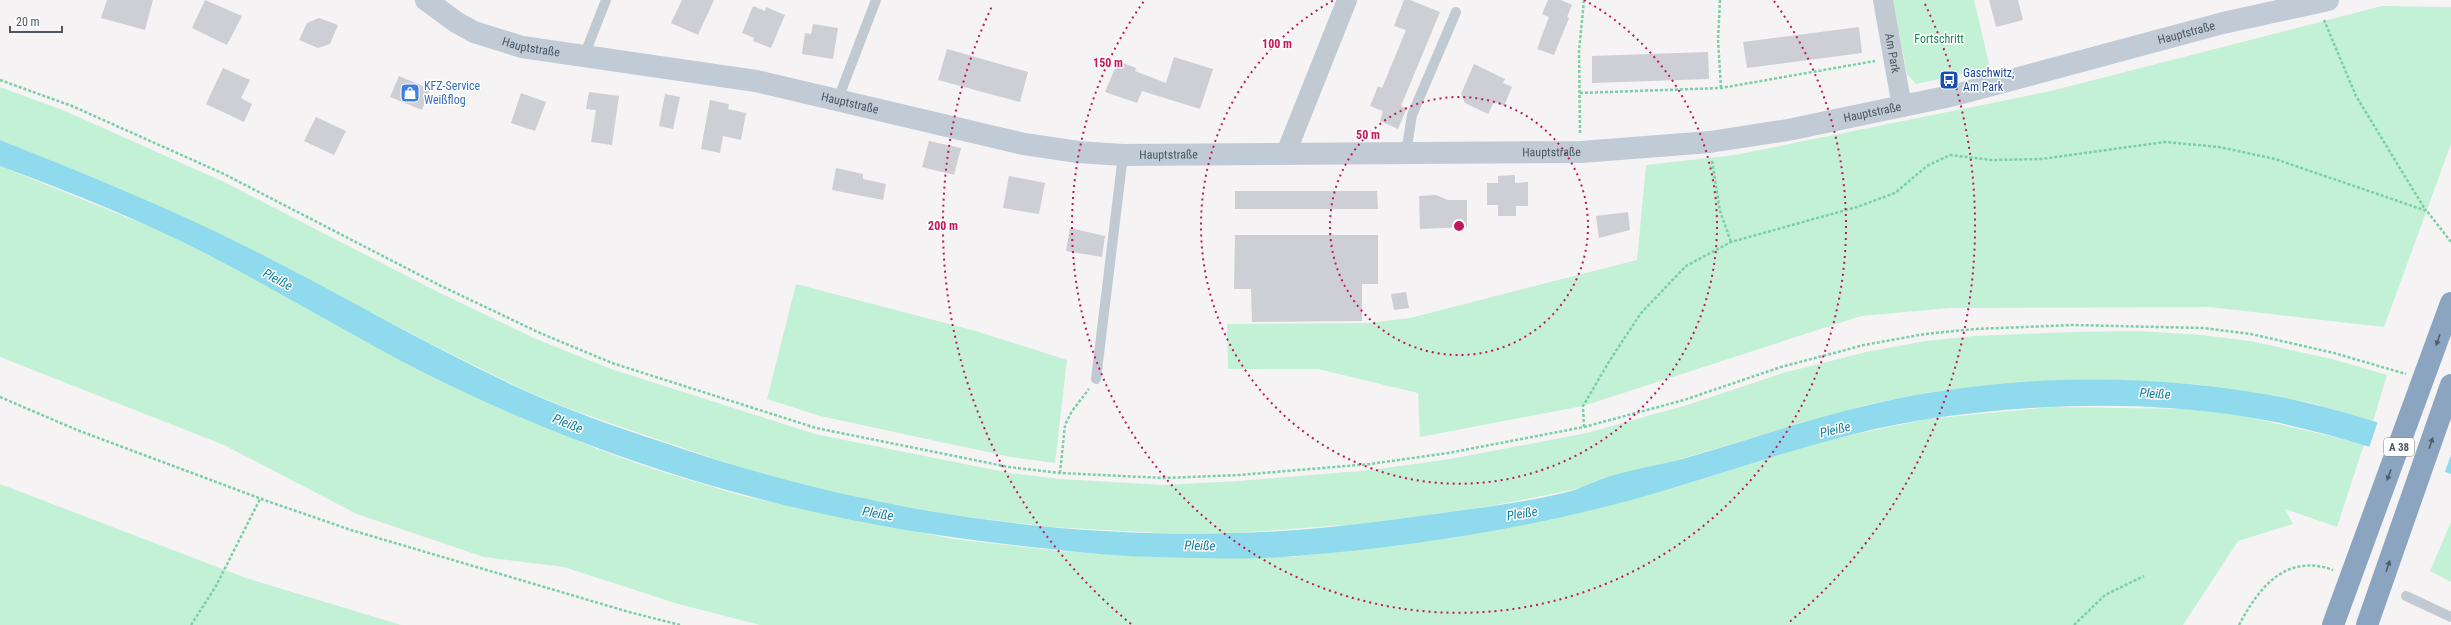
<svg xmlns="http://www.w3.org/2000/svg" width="2451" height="625" viewBox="0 0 2451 625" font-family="'Roboto Condensed',sans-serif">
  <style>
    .green { fill: #c3f1d5 }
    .water { fill: #90daee }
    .pier { fill: #f5f3f3 }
    .building { fill: #cdcfd5 }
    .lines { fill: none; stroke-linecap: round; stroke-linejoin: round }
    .path { stroke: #7ad0a6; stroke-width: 2.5; stroke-dasharray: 3 2; stroke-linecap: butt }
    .lane { stroke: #c1cad2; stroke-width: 10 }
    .street { stroke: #c1cad2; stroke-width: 20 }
    .secondary { stroke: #c1cbd6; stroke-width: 22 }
    .highway { stroke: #8ba5c1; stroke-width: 22 }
    .oneway { fill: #505e6b }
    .ring { fill: none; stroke: #c2185b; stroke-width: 2; stroke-dasharray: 2 4 }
    .labels { text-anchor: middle; stroke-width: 3; stroke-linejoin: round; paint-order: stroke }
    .shield { fill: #fff; stroke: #808990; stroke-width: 1 }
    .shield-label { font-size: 11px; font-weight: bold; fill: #4a5661 }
    .street-label { font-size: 12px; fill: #4a5661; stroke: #fff }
    .park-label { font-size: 12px; fill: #17864f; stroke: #fff }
    .transit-label { font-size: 12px; fill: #164399; stroke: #fff; text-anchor: start }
    .shop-label { font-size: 12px; fill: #366cbe; stroke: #fff; text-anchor: start }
    .water-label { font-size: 13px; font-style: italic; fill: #0c7c9b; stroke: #fff }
    .centre { fill: #c2185b; stroke: #fff; stroke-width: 2 }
    .ring-label { font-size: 12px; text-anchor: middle; font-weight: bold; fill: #c2185b; stroke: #fff; stroke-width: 3; stroke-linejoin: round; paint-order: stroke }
  </style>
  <rect width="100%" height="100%" fill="#f5f3f3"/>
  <!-- green -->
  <g class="green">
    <path d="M1893 0H1974L1990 68 1916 84 1907 74Z"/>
    <path d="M2382 6 2451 7V144L2384 327 2209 307 1950 308 1861 316 1583 406 1420 437 1418 393 1318 369H1228L1227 324 1368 323 1410 318 1637 260 1646 165 1735 155 2051 91Z"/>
    <path d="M0 87 65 111 224 182 436 291 536 339 611 369 815 434 1010 473 1060 479 1164 485 1240 481 1371 470 1450 459 1587 433 1687 405 1783 373 1866 352 1926 341 1974 336 2073 332 2139 331 2202 335 2250 341 2332 359 2387 375 2373 421 2308 402 2194 384 2050 381 1932 392 1870 404 1663 464 1600 479 1582 488 1491 506 1360 524 1236 533H1158L1052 527 959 516 835 494 750 471 575 411 526 391 441 349 243 245 110 185 0 140Z"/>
    <path d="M0 166 163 232 266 285 449 385 595 448 653 469 743 496 953 539 1060 551 1153 557H1292L1431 540 1552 519 1674 488 1823 441 1927 419 2052 407 2190 409 2244 416 2364 444 2337 527 2285 509 2293 524 2238 541 2183 625H760L675 603 564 567 484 557 357 514 224 445 0 357Z"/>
    <path d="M796 284 976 331 1067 360 1055 463 1011 457 820 416 767 399Z"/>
    <path d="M0 484 246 578 401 625H0Z"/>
    <path d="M2451 522V582L2430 571Z"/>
  </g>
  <!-- water -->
  <path class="water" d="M0 140C83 173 167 207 247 247 339 293 428 346 521 389 567 410 616 427 665 443 848 506 1038 538 1232 533 1304 532 1377 522 1449 512 1491 506 1535 501 1575 490 1583 487 1591 483 1599 480 1626 470 1657 466 1686 458 1768 434 1849 405 1934 392 2055 373 2183 375 2304 402 2353 413 2402 431 2451 446V474C2382 450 2313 427 2241 416 2140 400 2035 404 1934 418 1824 434 1720 477 1612 505 1511 531 1400 548 1296 556 1250 560 1201 558 1155 557 1108 556 1061 550 1014 545 815 523 630 472 449 385 368 346 292 298 212 257 144 221 72 193 0 166Z"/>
  <!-- pier -->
  <path class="pier" d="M2378 421 2451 444V455L2444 474 2369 448Z"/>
  <!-- building -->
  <g class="building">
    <path d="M107 0H153L145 30 101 18Z"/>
    <path d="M205 0 242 16 227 45 192 28Z"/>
    <path d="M682 0H714L698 35 671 23Z"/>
    <path d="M1404 0H1410L1440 12 1401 106 1407 108 1398 129 1380 121 1383 111 1370 106 1378 86 1382 88 1406 30 1394 26Z"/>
    <path d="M1548 0H1561L1572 5 1567 17 1569 18 1554 55 1537 49 1549 17 1542 14Z"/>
    <path d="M1989 0H2018L2023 20 1996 27Z"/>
    <path d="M753 6 765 11 766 7 785 15 771 48 753 41 754 38 742 33Z"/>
    <path d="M319 18 338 25 330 44 318 48 299 40 307 23Z"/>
    <path d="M813 24 838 28 833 59 802 54 805 33 811 34Z"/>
    <path d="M1859 27 1862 53 1747 68 1743 42Z"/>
    <path d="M947 49 1028 72 1020 102 938 80Z"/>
    <path d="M1708 52 1709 79 1592 83V56Z"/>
    <path d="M1174 57 1213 69 1200 109 1142 91 1137 103 1105 92 1118 61 1136 68 1135 71 1166 83Z"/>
    <path d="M1474 64 1505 79 1503 83 1512 87 1504 106 1494 102 1488 114 1465 103 1461 94Z"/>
    <path d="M223 68 250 80 241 98 252 104 244 122 206 104Z"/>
    <path d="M399 76 430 89 422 110 390 97Z"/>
    <path d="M589 92 619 96 612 145 591 142 596 110 586 109Z"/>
    <path d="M521 93 546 102 535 131 511 123Z"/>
    <path d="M665 94 680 97 673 129 659 126Z"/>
    <path d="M710 100 729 104 728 109 746 113 741 140 723 136 720 153 701 149Z"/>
    <path d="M316 117 346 131 334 155 304 141Z"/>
    <path d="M929 141 961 148 954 175 922 167Z"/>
    <path d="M836 168 863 174V179L886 184 883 200 832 190Z"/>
    <path d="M1515 175V183L1528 182V206H1516V216H1498V205H1487V183H1498V176Z"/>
    <path d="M1009 176 1045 183 1039 214 1003 208Z"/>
    <path d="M1235 191H1377L1378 209H1235Z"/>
    <path d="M1436 195 1448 200H1467V227L1420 229 1419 196Z"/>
    <path d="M1628 212 1630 230 1599 238 1596 216Z"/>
    <path d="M1070 228 1105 236 1102 257 1066 251Z"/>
    <path d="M1235 235H1378V284H1362V321L1252 322 1251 289H1234Z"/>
    <path d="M1406 292 1409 308 1394 310 1391 294Z"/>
  </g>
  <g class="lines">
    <!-- path -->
    <g class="path">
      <path d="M1720 0 1718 40 1721 88"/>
      <path d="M2324 20 2356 96 2426 211"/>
      <path d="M0 80 72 106 224 174 439 285 540 333 612 363 816 428 1009 467 1060 473 1164 478 1239 475 1370 464 1448 453 1584 427 1684 400 1781 367 1864 345 1925 334 1975 329 2073 325 2203 328 2251 334 2334 353 2406 374"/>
      <path d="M1580 93 1721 88 1875 61"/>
      <path d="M1580 133 1579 51 1584 0"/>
      <path d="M1712 161 1720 211 1731 242"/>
      <path d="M0 397 77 430 267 501 351 530 629 612 680 625"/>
      <path d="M1584 427 1583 406 1610 360 1641 313 1686 266 1731 242 1857 207 1895 193 1927 166 1950 155 1992 160 2041 159 2165 142 2219 147 2275 159 2427 211 2451 242"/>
      <path d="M1060 473 1065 425 1072 411 1089 389"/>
      <path d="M191 625 216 586 260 499"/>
      <path d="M2074 625 2105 595 2144 576"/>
      <path d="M2239 625C2259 587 2286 553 2333 570"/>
    </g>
    <!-- lane -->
    <g class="lane">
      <path d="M584 56 606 0"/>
      <path d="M838 99 876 0"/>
      <path d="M1406 153 1412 115 1456 12"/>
      <path d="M1096 379 1123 155"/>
      <path d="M2406 596 2451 617"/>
    </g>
    <!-- street -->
    <g class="street">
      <path id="s1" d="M1883 0 1902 107"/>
      <path d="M1286 153 1347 0"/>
    </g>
    <!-- secondary -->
    <path class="secondary" id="s2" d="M426 0 456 22 474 32 522 47 756 81 1024 144 1078 152 1123 155 1581 152 1710 142 1788 130 1955 95 2223 23 2328 0"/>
    <!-- highway -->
    <g class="highway">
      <path d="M2333 625 2451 303"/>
      <path d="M2367 625 2451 385"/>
    </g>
  </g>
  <!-- one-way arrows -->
  <defs><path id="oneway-solid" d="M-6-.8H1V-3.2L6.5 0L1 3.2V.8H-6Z"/></defs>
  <g class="oneway">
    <use href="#oneway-solid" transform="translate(2438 340) rotate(109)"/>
    <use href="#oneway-solid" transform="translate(2431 443) rotate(-71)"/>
    <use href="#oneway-solid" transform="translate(2389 475) rotate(110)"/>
    <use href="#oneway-solid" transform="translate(2388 566) rotate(-71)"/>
  </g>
  <!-- distance rings -->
  <g class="ring">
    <circle cx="1459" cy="226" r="129"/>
    <path d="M1584 0A258 258 0 1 1 1334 0"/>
    <path d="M1774 1A387 387 0 1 1 1144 1"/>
    <path d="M1131 624A516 516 0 0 1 993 4M1925 4A516 516 0 0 1 1787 624"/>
  </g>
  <!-- icons -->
  <defs>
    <symbol id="bus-square" viewBox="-11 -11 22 22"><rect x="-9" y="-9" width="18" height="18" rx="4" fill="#1a4fb4" stroke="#fff"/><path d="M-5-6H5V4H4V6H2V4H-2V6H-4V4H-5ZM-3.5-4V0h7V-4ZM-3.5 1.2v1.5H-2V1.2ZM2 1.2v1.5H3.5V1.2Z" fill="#fff"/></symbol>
    <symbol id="shop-square" viewBox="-11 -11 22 22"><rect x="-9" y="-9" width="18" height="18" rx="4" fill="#3f7fe0" stroke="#fff"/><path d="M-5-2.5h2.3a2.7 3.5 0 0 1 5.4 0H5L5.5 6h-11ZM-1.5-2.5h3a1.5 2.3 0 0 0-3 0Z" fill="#fff"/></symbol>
  </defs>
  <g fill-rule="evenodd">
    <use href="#bus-square" x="1938" y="69" width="22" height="22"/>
    <use href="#shop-square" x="399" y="82" width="22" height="22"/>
  </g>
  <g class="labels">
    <!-- shield labels -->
    <rect class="shield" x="2384" y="438" width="30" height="18" rx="3"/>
    <g class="shield-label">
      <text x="2399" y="451">A 38</text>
    </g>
    <!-- street labels -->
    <g class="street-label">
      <text dy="4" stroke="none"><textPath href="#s2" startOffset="1796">Hauptstraße</textPath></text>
      <text dy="4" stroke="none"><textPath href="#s2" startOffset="117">Hauptstraße</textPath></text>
      <text dy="4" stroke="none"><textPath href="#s1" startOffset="54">Am Park</textPath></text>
      <text dy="4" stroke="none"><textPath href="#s2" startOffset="441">Hauptstraße</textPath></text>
      <text dy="4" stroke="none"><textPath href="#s2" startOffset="1472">Hauptstraße</textPath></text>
      <text dy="4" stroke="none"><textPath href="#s2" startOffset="1148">Hauptstraße</textPath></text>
      <text dy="4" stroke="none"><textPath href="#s2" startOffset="765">Hauptstraße</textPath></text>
    </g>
    <!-- park labels -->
    <g class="park-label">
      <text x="1939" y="43">Fortschritt</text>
    </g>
    <!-- transit labels -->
    <g class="transit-label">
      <text x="1963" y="77">Gaschwitz,<tspan x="1963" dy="14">Am Park</tspan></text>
    </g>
    <!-- shop labels -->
    <g class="shop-label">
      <text x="424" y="90">KFZ-Service<tspan x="424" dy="14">Weißflog</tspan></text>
    </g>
    <!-- water labels -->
    <g class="water-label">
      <text transform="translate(278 279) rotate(28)" y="5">Pleiße</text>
      <text transform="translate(2155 393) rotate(3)" y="5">Pleiße</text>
      <text transform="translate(568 423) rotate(22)" y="5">Pleiße</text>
      <text transform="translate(1835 429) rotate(-13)" y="5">Pleiße</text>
      <text transform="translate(878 513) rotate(10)" y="5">Pleiße</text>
      <text transform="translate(1522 513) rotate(-9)" y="5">Pleiße</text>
      <text transform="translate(1200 545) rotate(1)" y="5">Pleiße</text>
    </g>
  </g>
  <circle cx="1459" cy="226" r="6" class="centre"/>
  <g class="ring-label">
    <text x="1277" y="48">100 m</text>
    <text x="1108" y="67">150 m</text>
    <text x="1368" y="139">50 m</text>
    <text x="943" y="230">200 m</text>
  </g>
  <!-- scale -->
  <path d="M10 26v6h52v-6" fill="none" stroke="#4a5661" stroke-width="2"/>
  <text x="16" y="26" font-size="12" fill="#4a5661" stroke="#ffffff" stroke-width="3" paint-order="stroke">20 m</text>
</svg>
